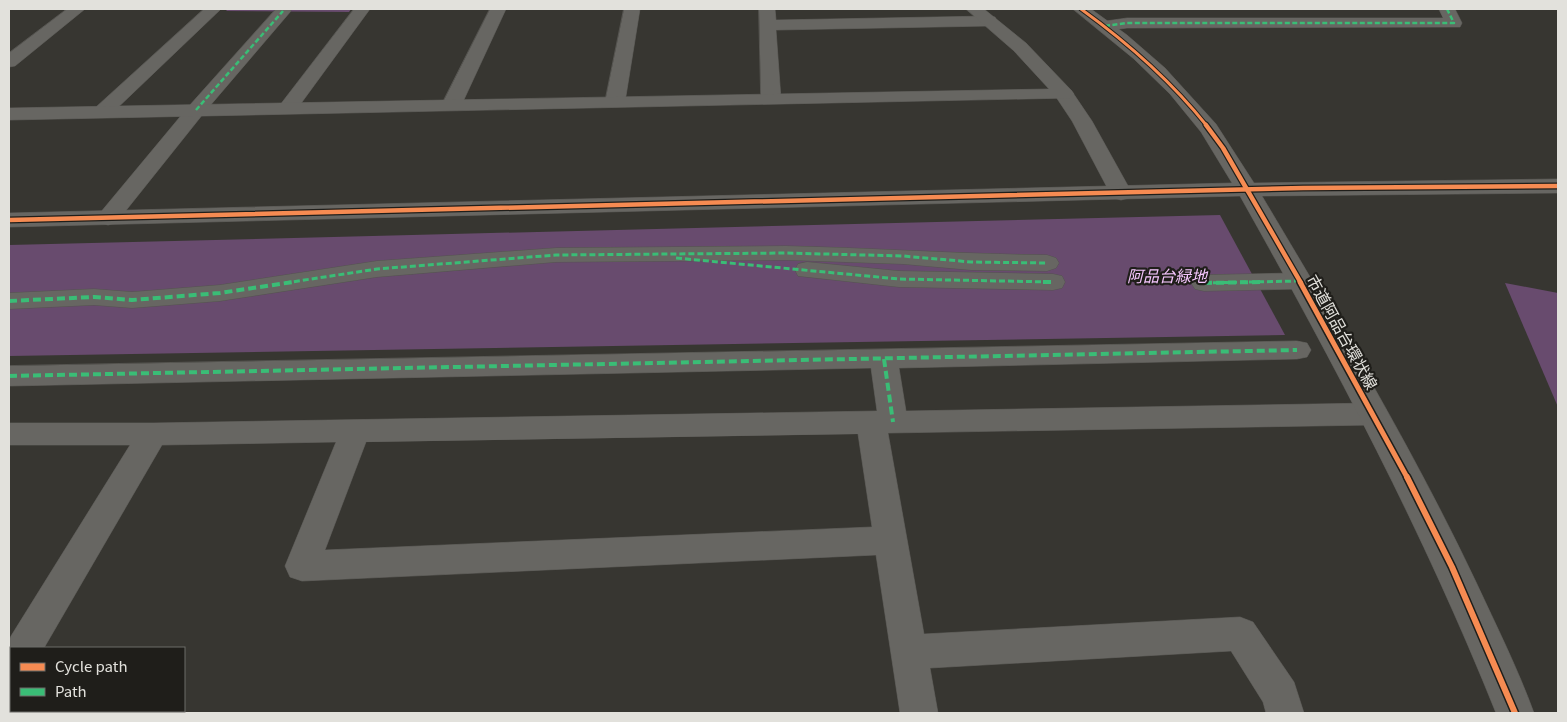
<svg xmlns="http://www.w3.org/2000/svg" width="1567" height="722" viewBox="0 0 1567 722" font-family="Georgia,'Noto Sans JP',serif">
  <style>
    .green { fill: #684b6e }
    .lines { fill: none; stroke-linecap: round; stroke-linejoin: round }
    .street-casing { stroke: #555450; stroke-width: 1 }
    .secondary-casing { stroke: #555450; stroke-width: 1 }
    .street { fill: #676662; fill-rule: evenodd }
    .secondary { fill: #676662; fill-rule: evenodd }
    .quiet-far2 { stroke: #3abd76; stroke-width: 2.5; stroke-dasharray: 5 2.5; stroke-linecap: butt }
    .quiet-far1 { stroke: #3abd76; stroke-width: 3; stroke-dasharray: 6 3; stroke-linecap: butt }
    .quiet { stroke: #3abd76; stroke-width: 4; stroke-dasharray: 8 4; stroke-linecap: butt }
    .cycleway-far3-casing { stroke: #1f1e1a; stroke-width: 5 }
    .cycleway-far2-casing { stroke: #1f1e1a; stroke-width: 7 }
    .cycleway-far1-casing { stroke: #1f1e1a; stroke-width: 8 }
    .cycleway-casing { stroke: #1f1e1a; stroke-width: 9 }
    .cycleway-far3 { stroke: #f68b52; stroke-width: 3 }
    .cycleway-far2 { stroke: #f68b52; stroke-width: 4.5 }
    .cycleway-far1 { stroke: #f68b52; stroke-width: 5 }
    .cycleway { stroke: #f68b52; stroke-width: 6 }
    .labels { text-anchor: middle; stroke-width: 4.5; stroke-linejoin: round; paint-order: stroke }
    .park-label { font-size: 16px; font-style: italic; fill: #f5c6fe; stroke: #1f1e1a }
    .street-label { font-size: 16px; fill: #e2e1dc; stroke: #1f1e1a }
  </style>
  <rect width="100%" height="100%" fill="#373631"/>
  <!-- green -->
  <g class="green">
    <path d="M228 9H351L349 12 226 11Z"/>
    <path d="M1220 215 1285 335 9 356V245Z"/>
    <path d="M1505 283 1558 293V407Z"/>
  </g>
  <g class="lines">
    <defs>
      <g id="street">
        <path d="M67 9H85L15 66 9 67V53Z"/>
        <path d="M204 9H221L109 116H95L92 112 95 108Z"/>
        <path d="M276 9H290L291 11 203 114 116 223 108 225 100 223 97 218 100 213 189 106Z"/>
        <path d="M354 9H370L294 113H280L277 109 280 105Z"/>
        <path d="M490 9H506L461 106 458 110H444L441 106Z"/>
        <path d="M624 9H640L625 102 622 106H608L605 102Z"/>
        <path d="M759 9H775L776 20 989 16 995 17 997 21 995 25 989 26 776 30 781 99 778 103H764L761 99Z"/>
        <path d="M1439 9H1455L1462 23 1460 27 1127 28 1105 31 1099 30 1097 26 1099 22 1127 18H1443Z"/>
        <path d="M1064 88 1071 90 1092 121 1132 193 1129 198 1121 200 1113 198 1110 193 1072 121 1054 94 1057 90Z"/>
        <path d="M786 246C873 248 960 254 1047 255L1056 258 1059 263 1056 268 1047 271 971 270 903 264 786 260 556 262 377 277 220 301 132 308 94 305 9 309V293L94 289 132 292 220 285 377 261 556 248Z"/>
        <path d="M807 262 899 271 1053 274 1062 276 1065 282 1062 288 1053 290 899 287 798 276 795 270 798 264Z"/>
        <path d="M1299 273 1308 275 1311 281 1308 287 1299 289 1204 291 1195 289 1191 283 1195 277 1204 275Z"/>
        <path d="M1297 341 1307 343 1311 350 1307 357 1297 359 899 368 906 411 1373 403 1383 406 1388 414 1383 422 1373 425 888 433 924 634 1240 617 1253 622 1294 682 1304 713H1266L1263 702 1231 651 930 668 938 713H900L876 555 302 581 290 577 285 566 336 442 162 445 44 648H11V691L9 692V641L11 636 130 445H9V423H153L877 411 871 368 9 386V366ZM858 434 872 527 325 550 366 442Z"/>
      </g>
      <g id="secondary">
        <path d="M966 9H984L1026 43 1071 90 1074 94 1071 98 9 120V108L1049 89 1014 51Z"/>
        <path d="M1073 9H1091L1127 35 1165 68 1216 124 1254 183 1558 179V193L1262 196C1337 322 1413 449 1476 582 1496 625 1518 669 1534 713H1496C1424 533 1335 365 1240 196L9 227V213L1232 183 1201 132 1170 94 1134 59Z"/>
      </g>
    </defs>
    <!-- street casing -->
    <use href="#street" class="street-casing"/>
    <!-- secondary casing -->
    <use href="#secondary" class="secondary-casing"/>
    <!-- street -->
    <use href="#street" class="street"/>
    <!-- secondary -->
    <use href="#secondary" class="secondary"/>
    <!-- quiet-far2 -->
    <g class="quiet-far2">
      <path d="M1105 26 1127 23H1454L1447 9"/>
      <path d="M196 110 283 11"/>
    </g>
    <!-- quiet-far1 -->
    <g class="quiet-far1">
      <path d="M676 258 899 279 1053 282"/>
      <path d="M285 283 377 269 556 255 786 253 903 256 971 262 1047 263"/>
      <path d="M1204 283 1299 281"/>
    </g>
    <!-- quiet -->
    <g class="quiet">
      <path d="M1043 282H1053"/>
      <path d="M1204 283 1261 282"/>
      <path d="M9 301 94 297 132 300 220 293 293 282"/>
      <path d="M884 359 893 422"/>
      <path d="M9 376 1297 350"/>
    </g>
    <defs>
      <path id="cycleway-far3" d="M1081 9C1128 43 1171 81 1207 126"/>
      <g id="cycleway-far2">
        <path d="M1206 125 1223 148 1301 283"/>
        <path d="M9 220 1303 188 1558 186"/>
      </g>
      <path id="cycleway-far1" d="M1300 282 1408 479"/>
      <path id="cycleway" d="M1407 477 1452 567 1515 713"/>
    </defs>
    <!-- cycleway-far3 casing -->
    <use href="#cycleway-far3" class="cycleway-far3-casing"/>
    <!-- cycleway-far2 casing -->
    <use href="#cycleway-far2" class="cycleway-far2-casing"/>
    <!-- cycleway-far1 casing -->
    <use href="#cycleway-far1" class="cycleway-far1-casing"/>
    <!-- cycleway casing -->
    <use href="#cycleway" class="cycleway-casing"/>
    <!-- cycleway-far3 -->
    <use href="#cycleway-far3" class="cycleway-far3"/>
    <!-- cycleway-far2 -->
    <use href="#cycleway-far2" class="cycleway-far2"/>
    <!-- cycleway-far1 -->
    <use href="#cycleway-far1" class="cycleway-far1"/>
    <!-- cycleway -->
    <use href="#cycleway" class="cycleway"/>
  </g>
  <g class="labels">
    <!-- park labels -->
    <g class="park-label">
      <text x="1167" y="282">阿品台緑地</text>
    </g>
    <!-- street labels -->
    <g class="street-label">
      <text transform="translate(1342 332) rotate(61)" y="6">市道阿品台環状線</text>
    </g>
  </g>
  <!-- border -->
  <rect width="1567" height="722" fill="none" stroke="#e2e1dc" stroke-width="20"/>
  <!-- legend -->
  <rect x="10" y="647" width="175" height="65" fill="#1f1e1a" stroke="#6d6c68"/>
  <rect x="20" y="663" width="25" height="8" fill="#f68b52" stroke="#6d6c68"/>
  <text x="55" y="672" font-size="15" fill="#e2e1dc">Cycle path</text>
  <rect x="20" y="688" width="25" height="8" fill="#3abd76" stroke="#6d6c68"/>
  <text x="55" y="697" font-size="15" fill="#e2e1dc">Path</text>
</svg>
